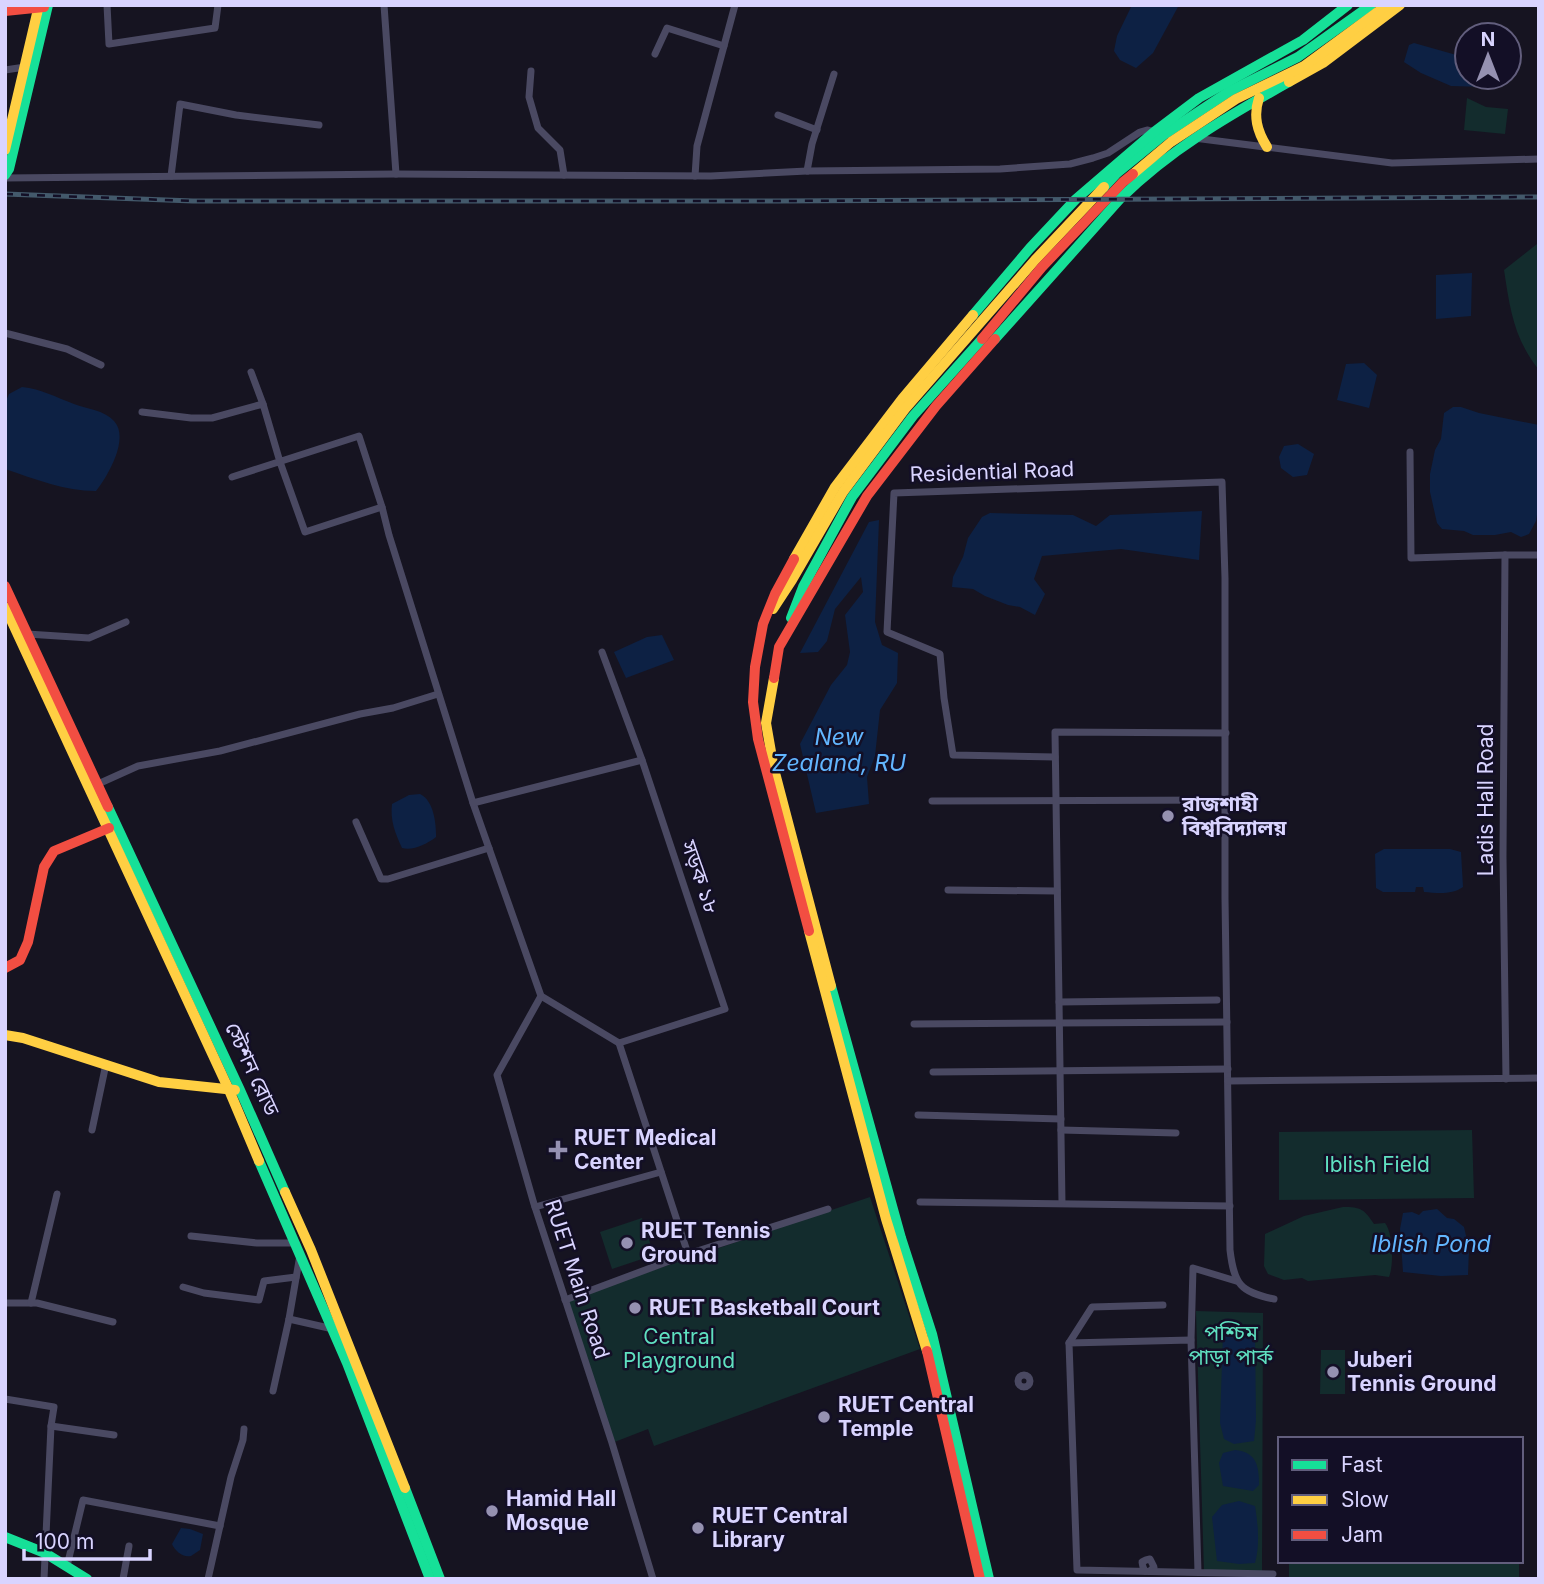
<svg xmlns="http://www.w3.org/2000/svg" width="1544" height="1584" viewBox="0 0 1544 1584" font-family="Inter,'Noto Sans Bengali',sans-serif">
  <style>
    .green { fill: #132c2d }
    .water { fill: #0d2144 }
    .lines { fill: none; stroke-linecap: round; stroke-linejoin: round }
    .street { stroke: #4a4962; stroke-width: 7 }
    .fast { stroke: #16e098; stroke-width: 10 }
    .slow { stroke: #ffcf43; stroke-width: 10 }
    .jam { stroke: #f24e42; stroke-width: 10 }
    .rail-casing { stroke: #43596b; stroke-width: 5 }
    .rail { stroke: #130f26; stroke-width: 2.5; stroke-dasharray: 8; stroke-linecap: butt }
    .poi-dot { fill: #9591b1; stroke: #130f26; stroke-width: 2.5 }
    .labels { text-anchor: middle; stroke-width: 5; stroke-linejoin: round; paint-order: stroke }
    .street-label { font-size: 21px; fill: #d9d4ff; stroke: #130f26 }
    .poi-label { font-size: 21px; font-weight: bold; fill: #d9d4ff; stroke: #130f26; text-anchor: start }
    .park-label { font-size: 21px; fill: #5fe0c0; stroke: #130f26 }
    .water-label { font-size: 23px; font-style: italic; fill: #62b6ff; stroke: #130f26 }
  </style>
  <rect width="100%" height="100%" fill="#161421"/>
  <!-- green -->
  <g class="green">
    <path d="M1467 98 1486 107 1508 109 1505 134 1464 130Z"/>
    <path d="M1537 244H1539V370C1514 339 1510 309 1504 270Z"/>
    <path d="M1472 1130 1474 1198 1279 1200V1132Z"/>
    <path d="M870 1197 920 1349 654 1446 648 1429 612 1443 565 1300Z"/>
    <path d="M1343 1207C1361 1207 1364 1209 1374 1224L1385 1223C1393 1233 1394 1265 1389 1277L1375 1275 1308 1281 1302 1278 1284 1280 1268 1274 1264 1266 1265 1234 1304 1216Z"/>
    <path d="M642 1218 654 1255 612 1269 600 1232Z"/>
    <path d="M1196 1311 1263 1313 1262 1572 1204 1571Z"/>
    <path d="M1321 1350H1345V1394H1320Z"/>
    <rect x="1289" y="1561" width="230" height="18"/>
  </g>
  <!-- water -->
  <g class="water">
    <path d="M1132 5H1179L1153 53 1136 68 1120 60 1114 51 1117 36Z"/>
    <path d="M1414 43 1467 58V77H1491L1486 87 1451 86 1421 73 1404 62 1409 45Z"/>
    <path d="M1472 273 1471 316 1436 319V275Z"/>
    <path d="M1364 363 1377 375 1369 408 1337 400 1346 364Z"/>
    <path d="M22 387C42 389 55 397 74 404 87 409 104 410 114 421 130 438 108 476 96 491 64 491 35 479 5 469V403L9 394Z"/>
    <path d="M1453 407H1461L1479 413 1539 425V503L1536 521 1529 534 1521 537 1511 532 1495 535H1473L1464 531 1442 529 1437 523 1430 492V474L1435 450 1441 439 1444 413Z"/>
    <path d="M1298 444 1314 454 1307 475 1293 477 1281 468 1279 457 1284 446Z"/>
    <path d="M1202 511 1199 560 1121 549 1042 556 1034 579 1045 594 1035 615 1020 607 1008 605 985 596 973 589 952 587 953 577 963 557 968 538 982 517 990 513 1073 515 1096 526 1110 515Z"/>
    <path d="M879 520 875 622 882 645 898 653 897 683 880 710 875 756 867 777 869 804 816 813 800 744 831 685 847 665 850 652 845 615 863 592 861 577 835 609 827 641 818 652 800 653 869 522Z"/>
    <path d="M662 635 674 660 626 678 614 652 647 637Z"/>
    <path d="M420 794C434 801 436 823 436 837 427 844 413 851 402 848 395 833 390 820 392 804L409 795Z"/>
    <path d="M1384 849H1450L1461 852 1463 887C1452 895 1437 893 1424 892L1423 887H1416L1415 892H1383L1376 888 1375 854Z"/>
    <path d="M1437 1209 1447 1218 1454 1219 1464 1227 1469 1249 1468 1275 1441 1276 1403 1272 1400 1229 1403 1213 1412 1212 1419 1215 1423 1211Z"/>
    <path d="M1232 1332H1248L1255 1337 1256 1420 1254 1441 1234 1444 1224 1439 1220 1423 1223 1333Z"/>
    <path d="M1235 1450C1256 1452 1259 1465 1259 1485L1253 1491 1223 1486 1219 1463 1223 1453Z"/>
    <path d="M1239 1501 1255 1506C1258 1524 1260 1545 1255 1563L1239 1564 1217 1561 1212 1517 1222 1505Z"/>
    <path d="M181 1528 190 1529 203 1534 200 1550 191 1556C183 1558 175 1551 172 1544Z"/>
  </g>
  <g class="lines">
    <!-- street -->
    <g class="street">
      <path d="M107 5 109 44 215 28 218 5"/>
      <path d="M384 5 396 174"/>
      <path d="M655 54 667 28 724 46"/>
      <path d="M5 70 25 67"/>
      <path d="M531 71 529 97 538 128 560 150 564 175"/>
      <path d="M778 115 817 130"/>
      <path d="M1194 138 1392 163 1539 159"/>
      <path d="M807 171 812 144 834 74"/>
      <path d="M171 176 180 104 236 115 319 125"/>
      <path d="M695 176 697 146 735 5"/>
      <path d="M5 178 396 174 711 176 807 171 1000 169 1070 164 1093 158 1108 153 1140 132 1147 130 1155 132"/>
      <path d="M5 333 67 349 101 365"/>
      <path d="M251 372 263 404"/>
      <path d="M142 412 191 418H212L263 404 280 462 305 532 382 507 359 436 232 477"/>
      <path d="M1410 452 1411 558 1505 555"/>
      <path d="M382 507 389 535 473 803 541 996 619 1043 688 1254"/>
      <path d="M27 634 89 638 126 622"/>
      <path d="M602 652 642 760 725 1009 619 1043"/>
      <path d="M1055 757 953 755 944 698 940 654 887 632 894 493 1222 482 1225 578V898L1230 1250C1234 1284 1240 1292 1274 1299"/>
      <path d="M98 784 138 766 220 751 360 714 393 708 438 694"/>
      <path d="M932 801 1226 800"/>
      <path d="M473 803 642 760"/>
      <path d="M356 822 381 879H388L489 848"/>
      <path d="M948 890 1057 891"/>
      <path d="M541 996 497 1075 534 1204 612 1443 653 1579"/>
      <path d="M1059 1002 1217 1000"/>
      <path d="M914 1024 1227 1022"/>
      <path d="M933 1072 1228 1069"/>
      <path d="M1506 1079 1503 857 1505 555H1539"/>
      <path d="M1228 1081 1539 1078"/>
      <path d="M918 1115 1061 1119"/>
      <path d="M92 1130 106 1064"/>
      <path d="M1061 1130 1176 1133"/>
      <path d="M920 1202 1230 1206"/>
      <path d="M1062 1203 1055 732 1226 733"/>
      <path d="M535 1207 661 1172"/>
      <path d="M191 1236 257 1243H296"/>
      <path d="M183 1287 204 1293 259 1300 264 1281 296 1277"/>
      <path d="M565 1300 688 1254 828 1209"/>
      <path d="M5 1303H37L113 1322"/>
      <path d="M31 1303 57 1194"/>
      <path d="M289 1319 333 1329"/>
      <path d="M1191 1340 1193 1268 1236 1281"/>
      <path d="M1069 1343 1092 1307 1163 1305"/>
      <circle cx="1024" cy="1381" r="6"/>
      <path d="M273 1391 289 1319 300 1255"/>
      <path d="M5 1399 54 1407 51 1426 44 1579"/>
      <path d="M51 1426 114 1435"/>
      <path d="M67 1566 83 1500 220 1526"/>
      <path d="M1145 1571 1143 1567 1142 1562 1146 1560 1150 1559 1154 1567 1150 1571"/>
      <path d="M1198 1572 1191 1340 1069 1343 1077 1570 1273 1574"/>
      <path d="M123 1579 129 1546"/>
      <path d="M208 1579 231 1477 243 1440 244 1429"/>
    </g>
    <!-- fast -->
    <g class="fast">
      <path d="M5 175 9 169 48 5"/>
      <path d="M1104 187 1116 174 1165 134 1230 91 1298 57 1371 5"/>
      <path d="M973 315 1030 248 1076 199 1154 132 1199 98 1303 40 1348 5"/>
      <path d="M995 339 1120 199C1169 150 1230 115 1289 82"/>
      <path d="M791 618 803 587 852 497 913 416 982 339"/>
      <path d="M108 807 240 1090 285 1192"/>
      <path d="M831 986 901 1238 932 1334 989 1579"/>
      <path d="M259 1161 347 1363 430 1579"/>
      <path d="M405 1488 440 1579"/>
      <path d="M5 1537 45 1553 87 1579"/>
    </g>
    <!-- slow -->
    <g class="slow">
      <path d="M1289 82 1323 63 1400 5"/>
      <path d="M1259 98C1253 116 1257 131 1267 147"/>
      <path d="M5 150 39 5"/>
      <path d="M1133 174 1171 142 1236 99 1304 66 1387 5"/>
      <path d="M794 559 835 487 902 399 973 315"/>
      <path d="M5 607 229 1090 259 1161"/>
      <path d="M773 609 792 580 843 492 905 409 1035 260 1104 187"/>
      <path d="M774 678 766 723 774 769 831 986"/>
      <path d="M809 931 886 1219 927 1351"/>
      <path d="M5 1035 23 1038 159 1082 235 1090"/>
      <path d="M285 1192 311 1250 405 1488"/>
    </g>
    <!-- jam -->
    <g class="jam">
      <path d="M5 11 44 7"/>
      <path d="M982 339 1042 267 1123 182 1133 174"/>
      <path d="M794 559 775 594 763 624 755 667 753 702 758 739 809 931"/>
      <path d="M5 586 108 807"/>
      <path d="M774 678 779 647 867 496 936 406 995 339"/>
      <path d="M5 968 20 960 28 942 44 867 54 851 109 828"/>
      <path d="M927 1351 980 1579"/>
    </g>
    <defs>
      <path id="rail" d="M5 194 193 201H778L1539 197"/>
    </defs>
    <!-- rail casing -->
    <use href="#rail" class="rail-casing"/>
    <!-- rail -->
    <use href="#rail" class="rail"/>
  </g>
  <!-- markers -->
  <g class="poi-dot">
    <circle cx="1168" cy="816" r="7"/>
    <path d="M554.5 1139.5h7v7h7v7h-7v7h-7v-7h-7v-7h7z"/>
    <circle cx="627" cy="1243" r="7"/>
    <circle cx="635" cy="1308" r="7"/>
    <circle cx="1333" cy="1372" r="7"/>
    <circle cx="824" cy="1417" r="7"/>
    <circle cx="492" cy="1511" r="7"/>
    <circle cx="698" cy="1528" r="7"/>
  </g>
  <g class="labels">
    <!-- street labels -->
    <g class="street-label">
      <text transform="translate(992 472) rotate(-2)" y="7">Residential Road</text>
      <text transform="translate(1486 800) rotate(-90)" y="7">Ladis Hall Road</text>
      <text transform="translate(700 877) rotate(71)" y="7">সড়ক ১৮</text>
      <text transform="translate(252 1069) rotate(65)" y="7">স্টেশন রোড</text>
      <text transform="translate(577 1279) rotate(72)" y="7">RUET Main Road</text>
    </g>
    <!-- poi labels -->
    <g class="poi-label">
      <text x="1182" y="811">রাজশাহী<tspan x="1182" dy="24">বিশ্ববিদ্যালয়</tspan></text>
      <text x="574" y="1145">RUET Medical<tspan x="574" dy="24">Center</tspan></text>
      <text x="641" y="1238">RUET Tennis<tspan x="641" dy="24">Ground</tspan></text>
      <text x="649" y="1315">RUET Basketball Court</text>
      <text x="1347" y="1367">Juberi<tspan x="1347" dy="24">Tennis Ground</tspan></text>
      <text x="838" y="1412">RUET Central<tspan x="838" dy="24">Temple</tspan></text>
      <text x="506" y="1506">Hamid Hall<tspan x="506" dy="24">Mosque</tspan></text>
      <text x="712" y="1523">RUET Central<tspan x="712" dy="24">Library</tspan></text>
    </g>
    <!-- park labels -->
    <g class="park-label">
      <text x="1377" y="1172">Iblish Field</text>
      <text x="1231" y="1340">পশ্চিম<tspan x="1231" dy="24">পাড়া পার্ক</tspan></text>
      <text x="679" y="1344">Central<tspan x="679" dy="24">Playground</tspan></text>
    </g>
    <!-- water labels -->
    <g class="water-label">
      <text x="839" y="745">New<tspan x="839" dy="26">Zealand, RU</tspan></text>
      <text x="1431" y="1252">Iblish Pond</text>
    </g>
  </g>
  <!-- border -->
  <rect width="1544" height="1584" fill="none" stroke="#d9d4ff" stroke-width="14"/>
  <!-- legend -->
  <rect x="1278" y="1437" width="245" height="126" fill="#130f26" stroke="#625e7d" stroke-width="2"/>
  <rect x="1292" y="1460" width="35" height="10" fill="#16e098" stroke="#625e7d" stroke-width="2"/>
  <text x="1341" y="1472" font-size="21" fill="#d9d4ff">Fast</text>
  <rect x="1292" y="1495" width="35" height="10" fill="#ffcf43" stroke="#625e7d" stroke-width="2"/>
  <text x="1341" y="1507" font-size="21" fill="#d9d4ff">Slow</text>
  <rect x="1292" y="1530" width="35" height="10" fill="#f24e42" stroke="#625e7d" stroke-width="2"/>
  <text x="1341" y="1542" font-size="21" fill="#d9d4ff">Jam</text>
  <!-- north arrow -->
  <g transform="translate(1488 56)"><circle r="33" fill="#130f26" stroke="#625e7d" stroke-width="2"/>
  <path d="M0-5L12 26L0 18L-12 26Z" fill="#9591b1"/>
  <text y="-10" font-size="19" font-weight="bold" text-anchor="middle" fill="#d9d4ff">N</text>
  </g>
  <!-- scale -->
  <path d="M24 1549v10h126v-10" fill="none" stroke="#d9d4ff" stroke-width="3.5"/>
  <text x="35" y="1549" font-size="21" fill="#d9d4ff" stroke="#130f26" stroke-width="5" paint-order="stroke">100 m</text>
</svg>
